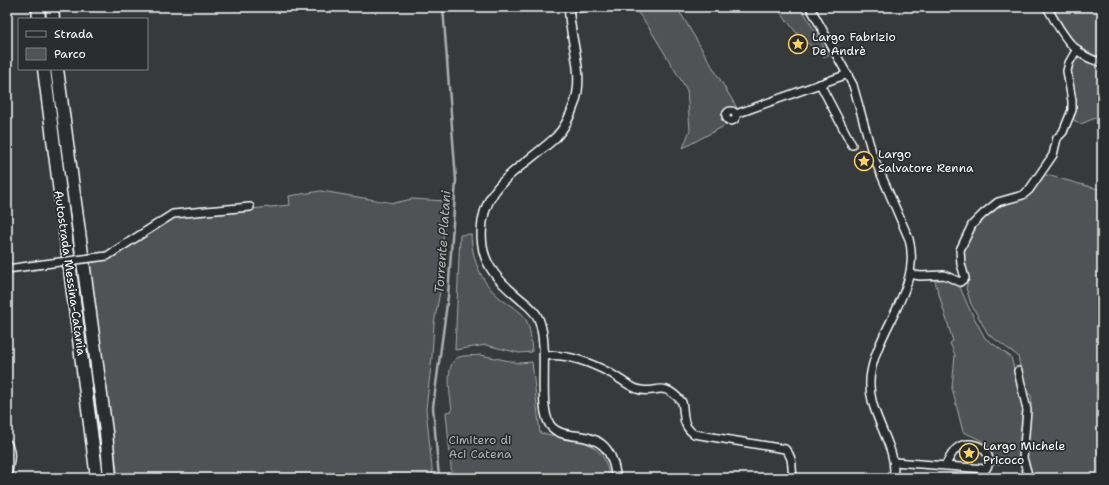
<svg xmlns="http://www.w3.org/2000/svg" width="1109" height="485" viewBox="0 0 1109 485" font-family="'Shantell Sans',sans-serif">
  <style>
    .green { fill: #505354; stroke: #a8a9aa }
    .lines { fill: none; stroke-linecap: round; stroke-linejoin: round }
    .stream { stroke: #adaeaf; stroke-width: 2.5 }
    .minor-casing { stroke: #fff; stroke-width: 10 }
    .tertiary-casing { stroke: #fff; stroke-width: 11 }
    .motorway-casing { stroke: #fff; stroke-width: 15 }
    .minor { stroke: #2a2d2e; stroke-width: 7 }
    .tertiary { stroke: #2a2d2e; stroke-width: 8 }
    .motorway { stroke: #2a2d2e; stroke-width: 12 }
    .minor-bridge-casing { stroke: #fff; stroke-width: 10; stroke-linecap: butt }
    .minor-bridge { stroke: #2a2d2e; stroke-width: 7 }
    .labels { text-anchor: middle; stroke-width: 3.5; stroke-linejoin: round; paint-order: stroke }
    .poi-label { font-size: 12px; fill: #fff; stroke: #2a2d2e; text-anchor: start }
    .street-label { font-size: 12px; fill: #fff; stroke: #2a2d2e }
    .park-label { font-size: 12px; fill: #b0b2b2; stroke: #2a2d2e }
    .water-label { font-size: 13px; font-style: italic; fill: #b4b5b5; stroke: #2a2d2e }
  </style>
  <rect width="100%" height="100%" fill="#373a3b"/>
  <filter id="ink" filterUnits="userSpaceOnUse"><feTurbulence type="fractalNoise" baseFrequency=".025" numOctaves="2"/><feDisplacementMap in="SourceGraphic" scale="8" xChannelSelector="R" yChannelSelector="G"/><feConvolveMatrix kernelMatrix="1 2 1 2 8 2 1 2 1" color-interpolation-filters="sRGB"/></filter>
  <g filter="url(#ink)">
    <!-- green -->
    <g class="green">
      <path d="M579 7H606L579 13Z"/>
      <path d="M631 7H653L654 11 664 7H674L681 14 737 108H729L722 112V121L726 125 683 148 690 130 687 90 648 26 639 14Z"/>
      <path d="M776 7H801L829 56 826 58 799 36Z"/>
      <path d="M1051 7H1102V60C1073 49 1064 33 1051 7Z"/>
      <path d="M1077 55 1102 64V115L1081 124 1072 119 1076 101 1070 70Z"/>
      <path d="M1043 174 1102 190V478H1031C1024 455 1029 437 1029 413 1029 406 1033 406 1031 395L1025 391 1018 356 988 334 971 304 966 288C973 271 959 266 963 250 969 231 981 216 999 206 1004 203 1011 202 1015 198 1025 192 1034 182 1043 174Z"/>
      <path d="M321 191 394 203 412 199 445 201 441 286 434 324 432 357 426 409 433 478H118L90 263 112 258 174 217 290 205 289 196Z"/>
      <path d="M471 234C472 258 480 281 499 297 507 305 520 309 525 318 531 328 531 341 532 352L519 353 486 345 455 350 460 235Z"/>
      <path d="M941 277 959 285 969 308 985 338 1011 357 1025 413 1021 460 993 465C989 442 984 441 963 432L952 388 955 355 950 343 953 341 934 278Z"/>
      <path d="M481 355 519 363 532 362 540 433C572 439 606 438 609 478H452L446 412 452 411C451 398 443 363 459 357 465 355 474 356 481 355Z"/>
    </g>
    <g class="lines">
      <!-- stream -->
      <path class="stream" d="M439 478 433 407 448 296 456 180 443 7"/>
      <defs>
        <g id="minor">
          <path d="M810 7 853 85 873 156 909 239C922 286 879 327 871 372 863 412 900 445 893 478"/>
          <path d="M1047 7C1059 29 1074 58 1102 62"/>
          <path d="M820 84 852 145"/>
          <circle cx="731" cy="116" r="5"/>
          <path d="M736 114 848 74"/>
          <path d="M107 256 173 214 250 207"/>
          <path d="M7 269 44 264"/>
          <path d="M910 274 920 276 944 275 960 282 965 278 961 264 960 250 972 225 983 214 998 202 1023 195 1029 190 1053 155 1057 138 1063 132 1072 110V101L1067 71 1069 63 1077 49"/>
          <path d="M545 356C567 353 591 363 610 373 619 378 628 386 637 389 656 396 661 378 682 402 685 415 681 425 694 434L785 449C794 458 791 466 793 478"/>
          <path d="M1018 371 1027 410 1023 458 1029 478"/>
          <path d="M7 443C14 455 8 466 7 478"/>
          <path d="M894 462 986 469C998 451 969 435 955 450 951 454 948 461 945 466"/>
        </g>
        <path id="tertiary" d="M569 7C569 39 585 71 575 102 571 114 565 128 556 137 521 170 477 185 482 242 484 267 501 283 519 298 527 305 536 311 539 320 550 349 537 406 550 425 566 447 610 419 616 478"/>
        <g id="motorway">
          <path d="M38 7 39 19"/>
          <path d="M52 7 53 19"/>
          <path d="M44 69 97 478"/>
          <path d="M57 69 106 432 110 478"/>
        </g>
      </defs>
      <!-- minor casing -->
      <use href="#minor" class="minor-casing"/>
      <!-- tertiary casing -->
      <use href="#tertiary" class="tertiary-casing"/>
      <!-- motorway casing -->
      <use href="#motorway" class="motorway-casing"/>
      <!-- minor -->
      <use href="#minor" class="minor"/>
      <!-- tertiary -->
      <use href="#tertiary" class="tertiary"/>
      <!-- motorway -->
      <use href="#motorway" class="motorway"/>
      <defs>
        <path id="minor-bridge" d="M44 264 107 256"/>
      </defs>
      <!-- minor-bridge casing -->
      <use href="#minor-bridge" class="minor-bridge-casing"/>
      <!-- minor-bridge -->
      <use href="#minor-bridge" class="minor-bridge"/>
    </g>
  </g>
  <!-- icons -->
  <defs>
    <symbol id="sight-ring" viewBox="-11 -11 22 22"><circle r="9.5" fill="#2a2d2e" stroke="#ffd166" stroke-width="1.5"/><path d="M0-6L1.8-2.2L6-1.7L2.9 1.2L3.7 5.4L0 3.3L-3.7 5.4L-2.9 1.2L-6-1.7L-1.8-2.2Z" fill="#ffd166"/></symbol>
  </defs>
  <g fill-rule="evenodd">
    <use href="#sight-ring" x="787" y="33" width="22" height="22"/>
    <use href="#sight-ring" x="853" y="150" width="22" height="22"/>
    <use href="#sight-ring" x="958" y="442" width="22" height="22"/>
  </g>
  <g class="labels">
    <!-- poi labels -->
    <g class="poi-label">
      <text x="812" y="41">Largo Fabrizio<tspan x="812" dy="14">De Andrè</tspan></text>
      <text x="878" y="158">Largo<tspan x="878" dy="14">Salvatore Renna</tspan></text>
      <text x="983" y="450">Largo Michele<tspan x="983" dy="14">Pricoco</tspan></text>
    </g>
    <!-- street labels -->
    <g class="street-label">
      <text transform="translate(70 273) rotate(82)" y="4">Autostrada Messina-Catania</text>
    </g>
    <!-- park labels -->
    <g class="park-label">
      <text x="480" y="444">Cimitero di<tspan x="480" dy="14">Aci Catena</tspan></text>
    </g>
    <!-- water labels -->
    <g class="water-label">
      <text transform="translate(442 242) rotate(-86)" y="5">Torrente Platani</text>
    </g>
  </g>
  <!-- margin -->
  <rect width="1109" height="485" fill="none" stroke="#2a2d2e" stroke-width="24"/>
  <rect x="12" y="12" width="1085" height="461" fill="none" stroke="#fff" stroke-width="1.5" filter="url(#ink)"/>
  <!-- legend -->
  <rect x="18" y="18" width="130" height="52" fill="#2a2d2e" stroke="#7f8182"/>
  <rect x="26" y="31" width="20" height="6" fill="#2a2d2e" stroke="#7f8182"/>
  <text x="54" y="38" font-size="12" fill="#ffffff">Strada</text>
  <rect x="26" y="48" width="20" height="12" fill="#505354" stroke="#7f8182"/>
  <text x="54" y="58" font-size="12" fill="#ffffff">Parco</text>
</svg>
